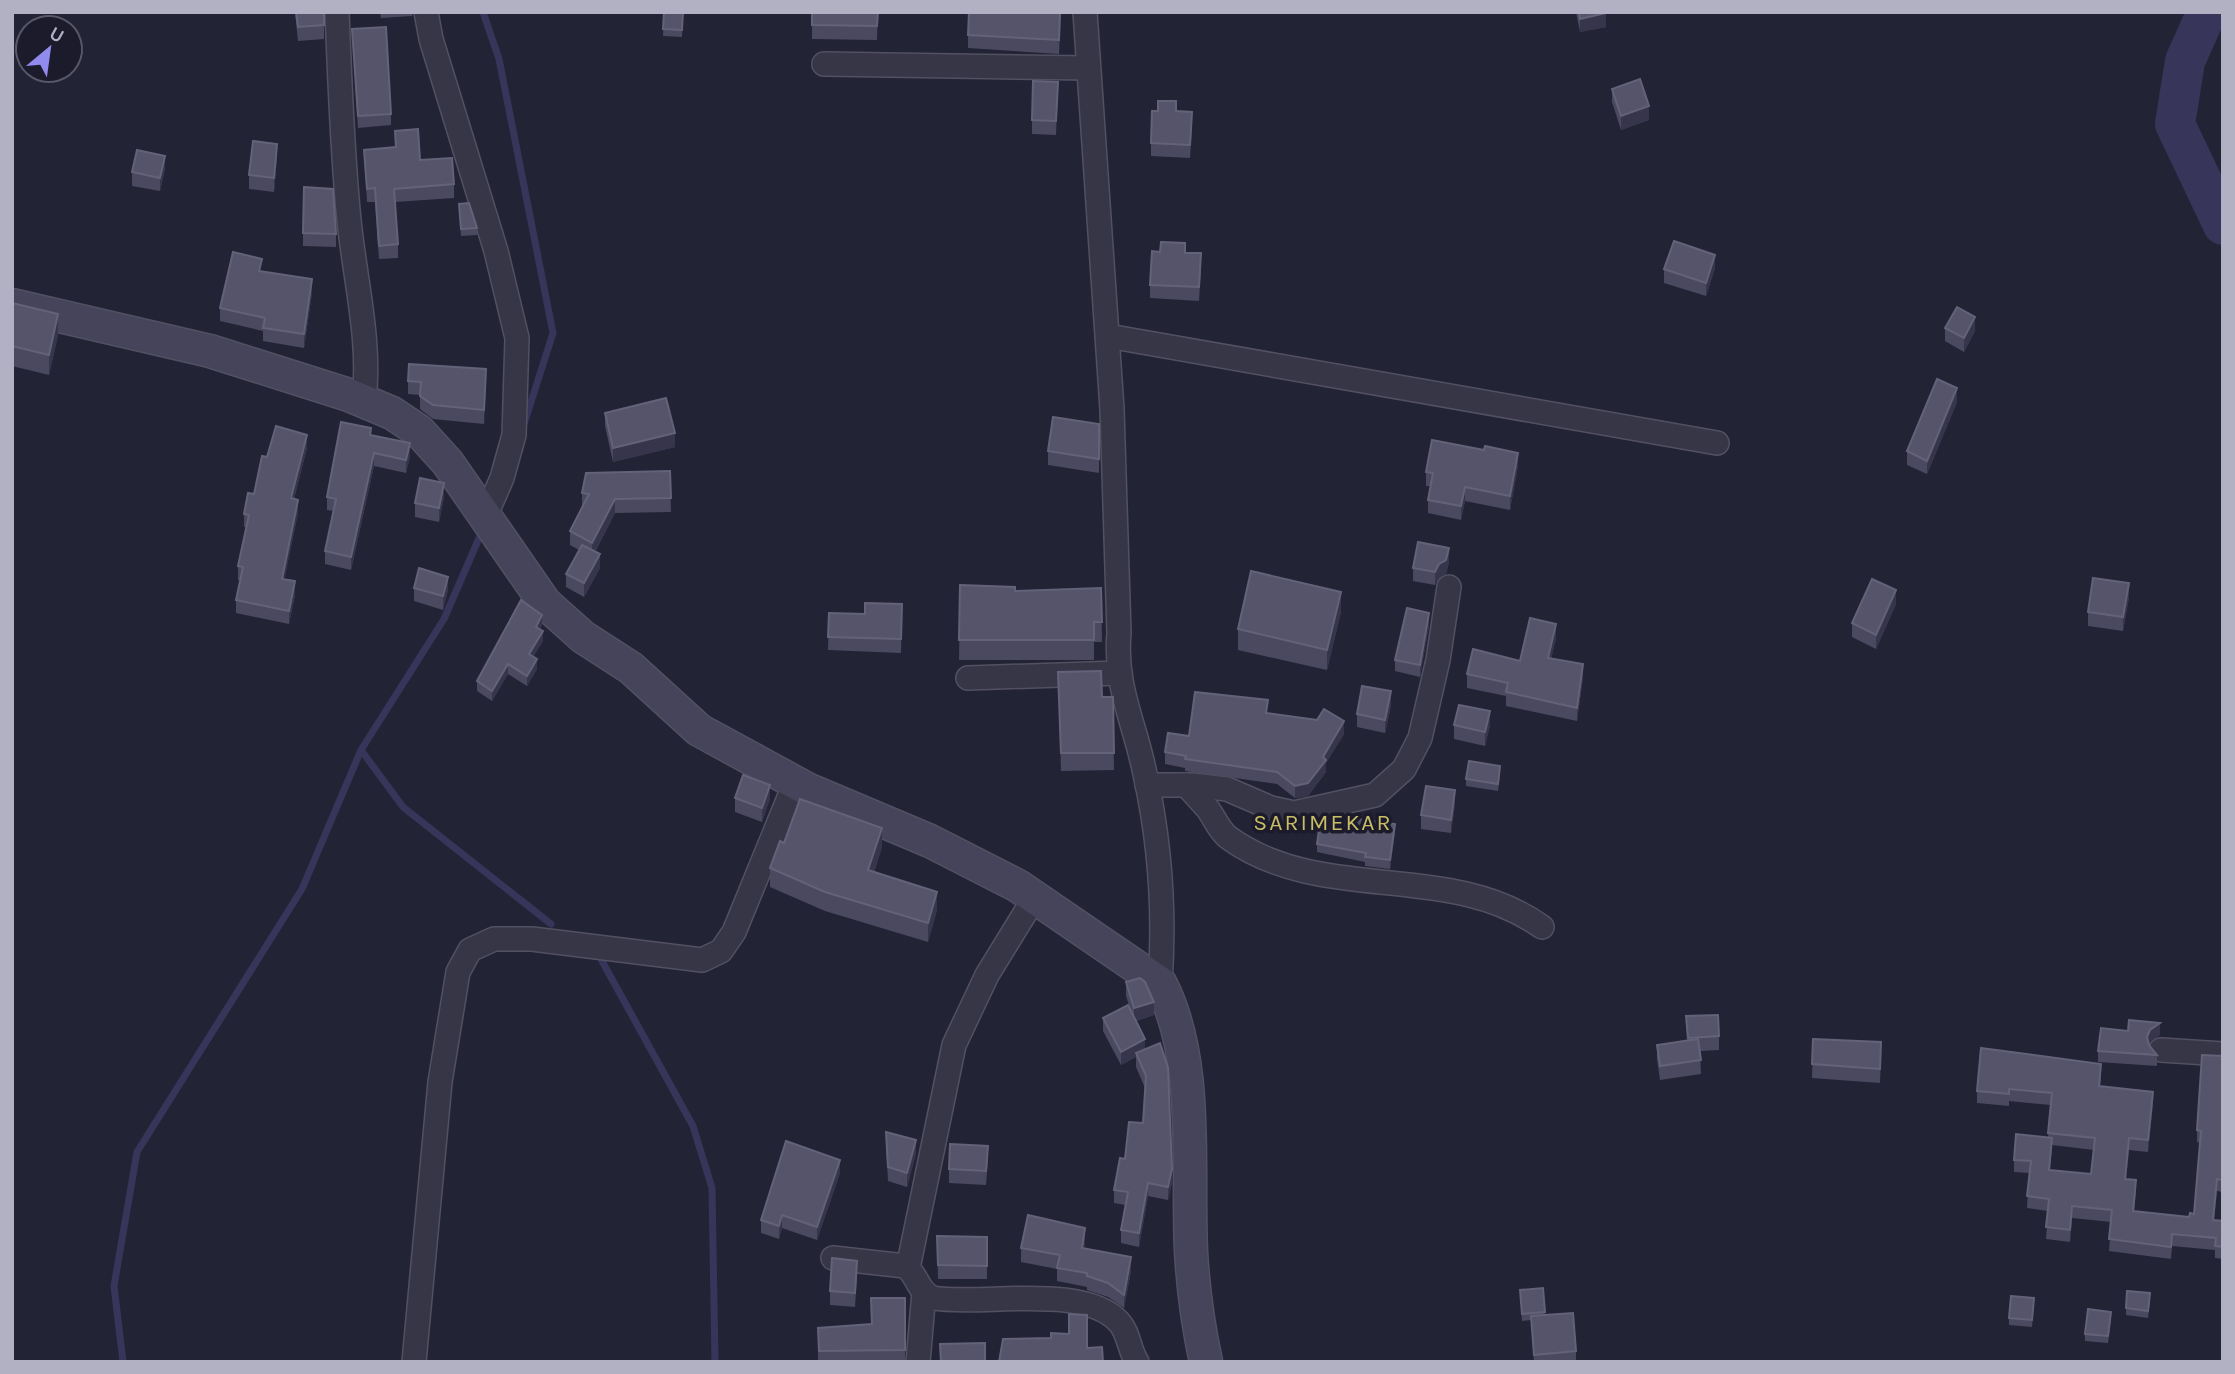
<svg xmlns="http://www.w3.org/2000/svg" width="2235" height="1374" viewBox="0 0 2235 1374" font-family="Karla,sans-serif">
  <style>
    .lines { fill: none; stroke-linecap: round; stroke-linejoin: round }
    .stream { stroke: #37365a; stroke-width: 7 }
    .river { stroke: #37365a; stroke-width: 40 }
    .street-casing { stroke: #525062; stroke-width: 26 }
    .secondary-casing { stroke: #525062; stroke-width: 35 }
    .street { stroke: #373647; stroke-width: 23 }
    .secondary { stroke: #46445a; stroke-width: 32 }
    .wall { fill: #4a4960; fill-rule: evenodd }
    .shaded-wall { fill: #36354b }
    .building { fill: #55546b; stroke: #646279; stroke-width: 2 }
    .labels { text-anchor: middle; stroke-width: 7; stroke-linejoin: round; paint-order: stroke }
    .quarter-label { font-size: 23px; letter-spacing: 2px; fill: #c9be65; stroke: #1c1b2c }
  </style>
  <rect width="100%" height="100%" fill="#232336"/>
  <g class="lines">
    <!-- stream -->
    <g class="stream">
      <path d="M483 12 499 59 553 333 524 424"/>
      <path d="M361 750 403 807 551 924"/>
      <path d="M602 961 693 1126 712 1188 715 1362"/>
      <path d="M123 1362 114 1286 137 1152 302 889 361 750 444 619 483 529"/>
    </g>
    <!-- river -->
    <path class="river" d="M2207 12 2185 61 2175 124 2223 225"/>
    <defs>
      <g id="street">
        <path d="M337 12C340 82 342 151 349 220 355 281 371 340 364 401"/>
        <path d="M426 12 431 39 496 251 517 338 514 435 502 478 485 517"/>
        <path d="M1085 12 1112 409 1119 633C1114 686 1135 723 1145 774 1160 842 1165 913 1160 983"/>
        <path d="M824 64 1088 68"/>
        <path d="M1108 336 1717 443"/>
        <path d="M968 678 1119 673"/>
        <path d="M1147 785H1193L1227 789 1271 808 1294 813 1375 795 1404 769 1420 738 1438 660 1449 587"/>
        <path d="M1186 785C1193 792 1200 800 1207 808 1215 818 1219 831 1229 838 1322 905 1449 860 1542 927"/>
        <path d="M2161 1050 2223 1054"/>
        <path d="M833 1258 905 1266C918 1275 917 1291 933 1298 982 1306 1083 1283 1119 1322 1129 1333 1129 1350 1137 1362"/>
        <path d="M908 1268 954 1045 987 975 1035 897"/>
        <path d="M414 1362 440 1082 458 972 470 950 494 939H532L702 960 721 951 734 932 795 783"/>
        <path d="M918 1362 924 1292"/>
      </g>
      <path id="secondary" d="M12 305 210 351 349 395 392 413 419 431 448 463 545 603 583 637 631 668 699 730 809 790 930 841 1018 886 1160 983C1200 1059 1187 1167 1191 1251 1193 1288 1198 1325 1206 1362"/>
    </defs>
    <!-- street casing -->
    <use href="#street" class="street-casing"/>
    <!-- secondary casing -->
    <use href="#secondary" class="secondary-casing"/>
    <!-- street -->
    <use href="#street" class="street"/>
    <!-- secondary -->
    <use href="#secondary" class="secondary"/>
  </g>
  <!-- wall -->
  <g class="wall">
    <path d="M295 12H324V39L298 41Z"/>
    <path d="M380 12H413L412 16 381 18Z"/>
    <path d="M664 12H683L682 37 663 36Z"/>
    <path d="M812 12H878L877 40 812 39Z"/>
    <path d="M1061 12 1059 54 968 48V35Z"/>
    <path d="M1576 12H1606V27L1580 32Z"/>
    <path d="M352 29 391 114V125L358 128Z"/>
    <path d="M1058 82 1056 135 1032 134V120Z"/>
    <path d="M1612 89 1649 120 1621 130 1612 102Z"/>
    <path d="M1176 111 1192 126 1190 158 1151 156V143Z"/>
    <path d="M395 131 420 160 454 184V198L395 202 398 244V258L379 259 375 202H367L364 150 395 147Z"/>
    <path d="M277 157 274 192 249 189V175Z"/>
    <path d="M165 169 160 191 132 186V172Z"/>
    <path d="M459 204 477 228V235L461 236Z"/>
    <path d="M303 233 336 234V247L303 246Z"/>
    <path d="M1185 253 1201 267 1199 301 1150 298V285Z"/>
    <path d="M1715 268 1706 296 1664 283V269Z"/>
    <path d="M262 271 312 293 304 348 263 341V331L220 321V308Z"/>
    <path d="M12 303 58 335 49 375 12 366Z"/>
    <path d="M1945 328 1975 331 1964 352 1945 341Z"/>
    <path d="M408 381 486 382 484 424 433 419 420 409V395L408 394Z"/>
    <path d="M1957 402 1927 474 1907 465V451Z"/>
    <path d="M605 413 675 447 613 462 605 426Z"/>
    <path d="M1099 424V473L1048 465V451Z"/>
    <path d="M371 436 410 456 406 473 374 466 351 570 325 564V551L334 511 327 510V497Z"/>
    <path d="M307 448 294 499 298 513 284 579 295 595 289 624 236 613V600L240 580H238V566L246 527H244V514L254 494 267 457Z"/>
    <path d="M1518 466 1510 510 1465 501 1461 520 1428 513V500L1431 486H1426V472Z"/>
    <path d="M670 471 671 512 615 513 595 552 600 568 584 597 566 587V574L579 550 570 545V531L582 507V493Z"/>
    <path d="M444 497 439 522 415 517V503Z"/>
    <path d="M1449 562 1446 574 1439 578 1435 585 1413 581V568Z"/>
    <path d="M960 585 1015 591 1101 588 1102 642H1094V660H959Z"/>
    <path d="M414 588 448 590 443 610 414 601Z"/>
    <path d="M2129 597 2123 631 2088 626V612Z"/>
    <path d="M902 604 901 653 828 650 829 613 865 614Z"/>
    <path d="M1896 604 1876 649 1852 637V623Z"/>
    <path d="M1341 612 1327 670 1238 650V629Z"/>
    <path d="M542 625 540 629 543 641 533 657 537 669 527 686 508 674 492 701 477 691V681Z"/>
    <path d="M1429 625 1420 677 1395 671V660Z"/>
    <path d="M1556 638 1551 659 1583 677 1577 721 1506 706V696L1467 688V674L1520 661Z"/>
    <path d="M1058 672 1102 697H1113L1114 770 1061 771Z"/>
    <path d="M1391 705 1385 733 1357 727V714Z"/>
    <path d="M1268 713 1344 734 1326 763V772L1308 796 1295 798 1277 784 1185 771V768L1165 764V752L1189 736Z"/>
    <path d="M1454 725H1490L1485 746 1454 739Z"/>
    <path d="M1500 773 1498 791 1466 786V779Z"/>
    <path d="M735 798 770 799 762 822 735 812Z"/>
    <path d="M1455 804 1451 833 1421 829V815Z"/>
    <path d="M1343 820 1395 832 1390 869 1365 866V862L1317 852V844Z"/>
    <path d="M784 843 882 847 874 872 937 910 928 942 825 911 770 887V868Z"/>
    <path d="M1126 982 1154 1015 1136 1021 1145 1050 1172 1183 1168 1200 1148 1196 1139 1247 1121 1243V1230L1125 1205 1114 1203V1190L1125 1159 1143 1123 1145 1088 1136 1067V1057L1121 1065 1103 1031V1018L1132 1014 1126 996Z"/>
    <path d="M1686 1016 1719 1036V1050L1700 1051 1701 1074 1660 1080 1657 1059V1045L1687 1041Z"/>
    <path d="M2160 1035 2150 1042 2149 1045 2157 1055V1066L2098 1062V1051Z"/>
    <path d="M1813 1039 1881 1056 1880 1083 1812 1078Z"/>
    <path d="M2223 1056 2222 1192 2217 1191 2214 1220 2223 1221V1259L2215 1258V1250L2172 1246 2171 1259 2109 1251 2111 1222 2072 1218 2070 1242 2046 1239 2048 1211 2027 1208 2029 1173 2014 1172V1160L2048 1137 2050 1105 2009 1101V1106L1977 1103V1091L2101 1076 2100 1087 2153 1104 2148 1152 2129 1150 2126 1179 2136 1192 2134 1212 2189 1217 2194 1214 2200 1143 2197 1142V1130ZM2052 1145 2094 1150 2091 1174 2050 1170Z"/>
    <path d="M886 1145 916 1153 907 1187 888 1181Z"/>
    <path d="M988 1160 986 1185 949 1183V1169Z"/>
    <path d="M840 1173 817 1240 782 1228 779 1239 761 1233V1220Z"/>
    <path d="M937 1236 987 1237V1279H938Z"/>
    <path d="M1085 1242 1084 1249 1131 1271 1124 1308 1108 1297 1087 1290V1287L1057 1281V1269L1021 1262V1248Z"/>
    <path d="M857 1275 855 1307 830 1305V1291Z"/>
    <path d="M1543 1288 1545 1315 1576 1351V1362H1534L1531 1320 1522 1321 1520 1290Z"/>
    <path d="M871 1298H905V1362H818V1328L872 1324Z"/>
    <path d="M2150 1300 2148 1318 2126 1315V1308Z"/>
    <path d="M2034 1305 2032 1327 2009 1325V1318Z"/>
    <path d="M2111 1319 2108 1343 2085 1341V1334Z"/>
  </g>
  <!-- shaded-wall -->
  <g class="shaded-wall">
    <path d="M1606 13V27L1580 32V19Z"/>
    <path d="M1649 106V120L1621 130V116Z"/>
    <path d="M277 144V157L274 192V178Z"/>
    <path d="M165 156V169L160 191V178Z"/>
    <path d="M1715 255V268L1706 296V283Z"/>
    <path d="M312 279V293L304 348V334Z"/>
    <path d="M58 314V335L49 375V355Z"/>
    <path d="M1975 317V331L1964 352V338Z"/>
    <path d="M1957 388V402L1927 474V461Z"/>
    <path d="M675 433V447L613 462V448Z"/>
    <path d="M307 435V448L291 511V498Z"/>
    <path d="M410 443V456L406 473V460Z"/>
    <path d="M374 453V466L351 570V557Z"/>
    <path d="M1518 453V466L1510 510V496Z"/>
    <path d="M444 483V497L439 522V508Z"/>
    <path d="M1465 487V501L1461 520V506Z"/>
    <path d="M615 499V513L592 557V543Z"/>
    <path d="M298 500V513L282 592V579Z"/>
    <path d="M1449 548V562L1446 574 1439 578 1435 585V572Z"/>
    <path d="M600 554V568L584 597V583Z"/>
    <path d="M448 577V590L443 610V596Z"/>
    <path d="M295 581V595L289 624V611Z"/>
    <path d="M2129 583V597L2123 631V617Z"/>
    <path d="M1896 590V604L1876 649V635Z"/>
    <path d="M1341 592V612L1327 670V650Z"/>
    <path d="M1429 613V625L1420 677V665Z"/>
    <path d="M542 615V625L536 637V627Z"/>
    <path d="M1556 624V638L1548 672V658Z"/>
    <path d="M543 631V641L529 664V654Z"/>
    <path d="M537 659V669L527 686V676Z"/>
    <path d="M508 664V674L492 701V691Z"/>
    <path d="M1583 664V677L1577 721V708Z"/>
    <path d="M1391 691V705L1385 733V720Z"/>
    <path d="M1490 711V725L1485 746V732Z"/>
    <path d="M1344 721V734L1326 763V772L1308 796 1295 798V786L1323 757Z"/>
    <path d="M770 785V799L762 822V808Z"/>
    <path d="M1455 790V804L1451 833V820Z"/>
    <path d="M1395 824V832L1390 869V860Z"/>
    <path d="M882 828V847L868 888V870Z"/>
    <path d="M937 892V910L928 942V923Z"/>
    <path d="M1154 1002V1015L1134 1021V1008Z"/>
    <path d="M2160 1023V1035L2150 1042 2147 1048V1037L2150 1030Z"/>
    <path d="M1145 1039V1053H1136V1057L1121 1065V1052Z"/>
    <path d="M2153 1092V1104L2148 1152V1140Z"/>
    <path d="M2129 1138V1150L2125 1191V1179Z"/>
    <path d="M916 1140V1153L907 1187V1173Z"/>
    <path d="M840 1160V1173L817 1240V1227Z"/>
    <path d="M1172 1169V1183L1168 1200V1187Z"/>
    <path d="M2217 1179V1191L2213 1232V1220Z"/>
    <path d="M1148 1183V1196L1139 1247V1233Z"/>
    <path d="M2072 1206V1218L2070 1242V1230Z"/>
    <path d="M782 1215V1228L779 1239V1226Z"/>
    <path d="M1085 1228V1242L1082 1262V1248Z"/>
    <path d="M1131 1257V1271L1124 1308V1295Z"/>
  </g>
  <!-- building -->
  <g class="building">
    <path d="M296 12H324V25L298 27Z"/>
    <path d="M664 12H683L682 30 663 29Z"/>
    <path d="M812 12H878L877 26 812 25Z"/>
    <path d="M969 12H1060L1059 40 968 35Z"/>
    <path d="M1579 12H1606V13L1580 19Z"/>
    <path d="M386 27 391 114 358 116 352 29Z"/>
    <path d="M1640 79 1649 106 1621 116 1612 89Z"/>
    <path d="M1033 81 1058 82 1056 121 1032 120Z"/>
    <path d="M1158 101H1176V111L1192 112 1190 145 1151 143 1152 111H1158Z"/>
    <path d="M418 129 420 160 452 158 454 184 394 189 398 244 379 246 375 188 367 189 364 150 396 147 395 131Z"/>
    <path d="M253 141 277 144 274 178 249 175Z"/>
    <path d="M137 150 165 156 160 178 132 172Z"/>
    <path d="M304 187 333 189 336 234 303 233Z"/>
    <path d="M469 203 477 228 461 229 459 204Z"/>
    <path d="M1674 241 1715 255 1706 283 1664 269Z"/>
    <path d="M1161 242 1185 243V253H1201L1199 287 1150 285 1152 251 1160 252Z"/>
    <path d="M233 252 262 259 259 271 312 279 304 334 263 328 265 318 220 308Z"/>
    <path d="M12 303 58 314 49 355 12 346Z"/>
    <path d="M1957 307 1975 317 1964 338 1945 328Z"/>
    <path d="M409 364 486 369 484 410 433 405 420 396 421 382 408 381Z"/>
    <path d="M1937 379 1957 388 1927 461 1907 451Z"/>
    <path d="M666 398 675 433 613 448 605 413Z"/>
    <path d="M1053 417 1099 424V459L1048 451Z"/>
    <path d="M341 422 371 428 370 435 410 443 406 460 374 453 351 557 325 551 336 499 327 497Z"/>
    <path d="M276 426 307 435 291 498 298 500 282 579 295 581 289 611 236 600 243 567 238 566 249 515 244 514 248 493 254 494 262 456 267 457Z"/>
    <path d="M1432 440 1484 450 1485 446 1518 453 1510 496 1465 487 1461 506 1428 500 1433 473 1426 472Z"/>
    <path d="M670 471 671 498 615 499 592 543 570 531 589 494 582 493 586 473Z"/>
    <path d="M420 478 444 483 439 508 415 503Z"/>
    <path d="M1418 542 1449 548 1446 560 1439 564 1435 572 1413 568Z"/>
    <path d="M582 545 600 554 584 583 566 574Z"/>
    <path d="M419 568 448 577 443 596 414 588Z"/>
    <path d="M1251 571 1341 592 1327 650 1238 629Z"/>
    <path d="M2093 578 2129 583 2123 617 2088 612Z"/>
    <path d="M1872 579 1896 590 1876 635 1852 623Z"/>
    <path d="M960 585 1015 587V591L1101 588 1102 622H1094V640H959Z"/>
    <path d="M521 600 542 615 536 627 543 631 529 654 537 659 527 676 508 664 492 691 477 681Z"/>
    <path d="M865 603 902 604 901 639 828 637 829 613 865 614Z"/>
    <path d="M1407 608 1429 613 1420 665 1395 660Z"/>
    <path d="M1530 618 1556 624 1548 658 1583 664 1577 708 1506 692 1508 683 1467 674 1473 649 1520 661Z"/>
    <path d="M1101 671 1102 697H1113L1114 753H1061L1058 672Z"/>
    <path d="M1362 686 1391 691 1385 720 1357 714Z"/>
    <path d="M1195 692 1268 700 1266 713 1317 720 1324 709 1344 721 1323 757 1326 760 1308 783 1295 786 1277 772 1185 759 1186 756 1165 752 1168 733 1189 736Z"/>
    <path d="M1459 705 1490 711 1485 732 1454 725Z"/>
    <path d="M1469 761 1500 766 1498 784 1466 779Z"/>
    <path d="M743 775 770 785 762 808 735 798Z"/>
    <path d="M1426 786 1455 790 1451 820 1421 815Z"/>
    <path d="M800 799 882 828 868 870 937 892 928 923 825 892 770 868 780 841 784 843Z"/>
    <path d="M1321 816 1343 820 1344 817 1395 824 1390 860 1365 857 1366 853 1317 844Z"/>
    <path d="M1140 978 1145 982 1154 1002 1134 1008 1126 982Z"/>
    <path d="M1128 1005 1145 1039 1121 1052 1103 1018Z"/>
    <path d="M1718 1015 1719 1036 1688 1038 1686 1016Z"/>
    <path d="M2129 1020 2160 1023 2150 1030 2147 1037 2149 1045 2157 1055 2098 1051 2101 1028 2128 1031Z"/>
    <path d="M1698 1039 1701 1060 1660 1066 1657 1045Z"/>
    <path d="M1813 1039 1881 1042 1880 1069 1812 1064Z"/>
    <path d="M1160 1043 1168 1068 1172 1169 1168 1187 1148 1183 1139 1233 1121 1230 1128 1192 1114 1190 1120 1158 1125 1159 1129 1122 1143 1123 1146 1076 1136 1053Z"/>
    <path d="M1981 1048 2101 1064 2099 1086 2153 1092 2148 1140 2129 1138 2125 1179 2136 1180 2133 1211 2189 1217 2190 1213 2194 1214 2201 1131 2197 1130 2202 1055 2223 1056V1168L2222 1180 2217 1179 2213 1220 2223 1221V1247L2215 1246 2216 1238 2172 1234 2171 1247 2109 1239 2112 1210 2072 1206 2070 1230 2046 1227 2049 1199 2027 1196 2031 1161 2014 1160 2016 1134 2052 1138 2049 1170 2091 1174 2095 1138 2048 1133 2052 1093 2009 1089V1094L1977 1091Z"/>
    <path d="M886 1132 916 1140 907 1173 888 1167Z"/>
    <path d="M786 1141 840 1160 817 1227 782 1215 779 1226 761 1220Z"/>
    <path d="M950 1144 988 1146 986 1171 949 1169Z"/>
    <path d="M1028 1215 1085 1228 1082 1248 1131 1257 1124 1295 1108 1283 1087 1276V1273L1057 1268 1060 1255 1021 1248Z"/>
    <path d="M937 1236 987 1237V1266L938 1265Z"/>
    <path d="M832 1258 857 1261 855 1293 830 1291Z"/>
    <path d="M1543 1288 1545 1312 1522 1314 1520 1290Z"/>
    <path d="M2127 1291 2150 1293 2148 1311 2126 1308Z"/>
    <path d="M2011 1296 2034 1298 2032 1320 2009 1318Z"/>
    <path d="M871 1298H905V1350L819 1351 818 1328 872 1324Z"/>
    <path d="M2088 1309 2111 1312 2108 1336 2085 1334Z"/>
    <path d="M1573 1313 1576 1351 1534 1355 1531 1316Z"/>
    <path d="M1069 1314 1087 1315V1348L1102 1347 1103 1362H999L1003 1339 1051 1338V1333L1069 1334Z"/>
    <path d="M985 1343V1362H941L940 1344Z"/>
  </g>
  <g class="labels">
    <!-- quarter labels -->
    <g class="quarter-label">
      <text x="1323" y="830">SARIMEKAR</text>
    </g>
  </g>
  <!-- border -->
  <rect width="2235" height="1374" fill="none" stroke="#b2b0c3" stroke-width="28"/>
  <!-- north arrow -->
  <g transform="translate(49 49) rotate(29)"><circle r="33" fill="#1c1b2c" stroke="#585768" stroke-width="2"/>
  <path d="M0-5L12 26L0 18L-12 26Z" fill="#928bee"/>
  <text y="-10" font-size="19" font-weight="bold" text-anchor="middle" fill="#b2b0c3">U</text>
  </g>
</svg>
